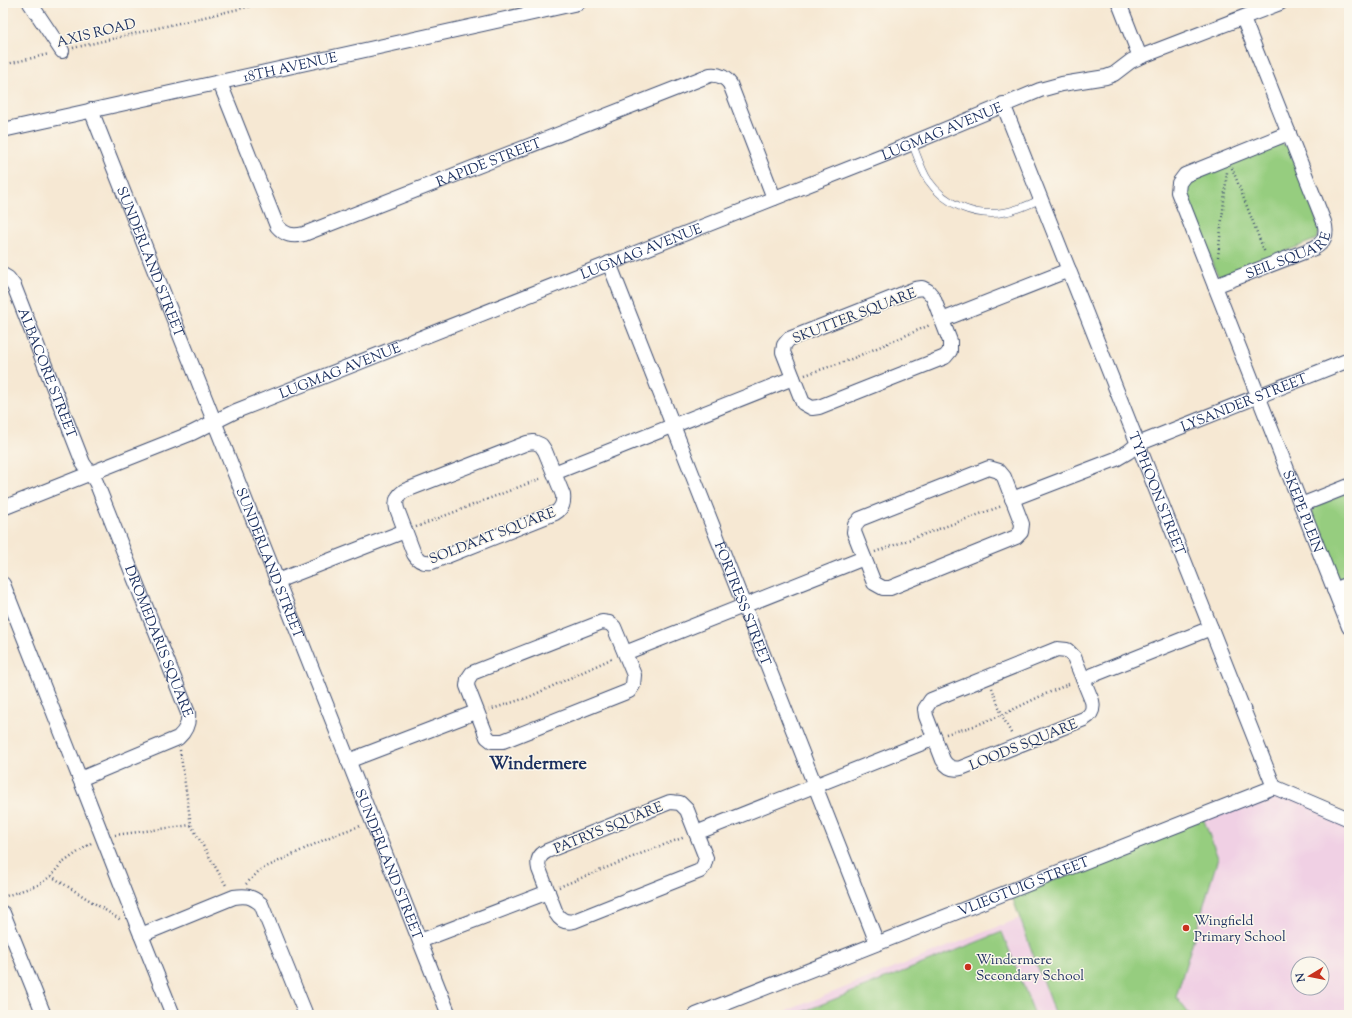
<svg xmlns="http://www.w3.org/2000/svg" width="1352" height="1018" viewBox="0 0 1352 1018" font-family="'Sorts Mill Goudy',serif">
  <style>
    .built { fill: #f0d0e4; fill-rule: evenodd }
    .green { fill: #96cd7f; stroke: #587e6e }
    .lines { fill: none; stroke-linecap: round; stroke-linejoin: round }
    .lane-casing { stroke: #3c4b70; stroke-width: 8 }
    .street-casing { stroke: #3c4b70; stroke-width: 16 }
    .path { stroke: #3c4b70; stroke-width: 2.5; stroke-dasharray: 1 3; stroke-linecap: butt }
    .lane { stroke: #fff; stroke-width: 7 }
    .street { stroke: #fff; stroke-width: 14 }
    .poi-dot { fill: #c8321e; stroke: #fbf7ec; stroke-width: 1.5 }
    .labels { text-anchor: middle; stroke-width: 3; stroke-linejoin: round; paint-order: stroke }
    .street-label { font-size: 14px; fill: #1b2f5e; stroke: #fbf7ec }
    .poi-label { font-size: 14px; fill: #1b2f5e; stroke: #fbf7ec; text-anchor: start }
    .district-label { font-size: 18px; font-weight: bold; fill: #1b2f5e; stroke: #fbf7ec }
  </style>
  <rect width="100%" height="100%" fill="#fbf7ec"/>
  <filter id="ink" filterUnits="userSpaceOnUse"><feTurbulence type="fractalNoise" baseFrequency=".025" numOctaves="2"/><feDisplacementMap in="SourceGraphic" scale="8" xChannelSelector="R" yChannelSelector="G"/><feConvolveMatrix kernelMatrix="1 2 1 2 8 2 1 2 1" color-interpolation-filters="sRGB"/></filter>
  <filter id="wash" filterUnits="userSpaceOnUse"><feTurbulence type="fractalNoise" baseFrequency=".012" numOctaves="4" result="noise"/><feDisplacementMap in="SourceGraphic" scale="16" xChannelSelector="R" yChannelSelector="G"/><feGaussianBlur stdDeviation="0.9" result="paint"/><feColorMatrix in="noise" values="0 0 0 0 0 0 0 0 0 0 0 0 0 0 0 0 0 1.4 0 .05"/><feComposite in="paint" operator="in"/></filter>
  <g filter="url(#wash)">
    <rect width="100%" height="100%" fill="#f6e8d3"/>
    <!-- built -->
    <path class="built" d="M1274 787 1349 819V1015H776L1020 918 1010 891ZM1298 964H1322V988H1298Z"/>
    <!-- green -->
    <g class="green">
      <path d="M1281 143 1289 147 1320 230 1317 239 1221 277 1217 274 1184 194 1186 181Z"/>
      <path d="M1349 492V580L1340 579 1336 577 1312 517 1313 510 1316 506Z"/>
      <path d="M1202 815 1218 858 1176 997 1190 1015H1055L1010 891Z"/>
      <path d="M1002 932 1035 1015H795Z"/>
    </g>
  </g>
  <g filter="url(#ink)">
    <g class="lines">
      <defs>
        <path id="lane" d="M912 143C917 155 921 169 928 180 945 205 976 218 1006 212 1018 210 1030 204 1041 199"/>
        <g id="street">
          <path d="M30 3 62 51"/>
          <path d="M1119 3 1140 57"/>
          <path id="s1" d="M220 83 277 226C285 235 292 237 304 234L710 75C719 74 725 77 730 84L774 198"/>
          <path id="s2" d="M1003 104 1274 787"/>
          <path id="s3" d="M91 110 449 1015"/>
          <path id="s4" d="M3 130 578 3"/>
          <path id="s5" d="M1289 133 1185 175 1179 183 1178 192 1349 627"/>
          <path id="s6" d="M609 263 877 943"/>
          <path id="s7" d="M3 275 8 278 14 286 83 463 96 482 188 713C189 724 186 731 178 738L80 779 3 584"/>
          <path id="s8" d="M1215 286 1314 248C1324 243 1328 234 1324 222L1243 18"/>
          <path d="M922 288 928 291 933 297 950 341V351L945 357 819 407 812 408 803 403 783 352 784 345 789 339 915 289Z"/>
          <path d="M942 320 1069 270"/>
          <path d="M534 442 541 445 545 451 563 495C564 503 562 509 555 513L432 562C424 563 418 561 414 554L397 509C395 501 397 496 404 491L527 443Z"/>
          <path d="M989 468 999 471 1004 477 1022 524 1021 532 1016 537 890 588H883L874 583 854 532 855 525 860 519Z"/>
          <path d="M554 473 793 378"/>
          <path id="s9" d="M1012 499 1116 459 1128 452 1138 444 1349 360"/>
          <path d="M1301 505 1349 486"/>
          <path id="s10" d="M3 508 192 433 236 411 886 154 1040 90 1062 84 1106 77 1114 74 1131 61 1140 57 1280 3"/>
          <path d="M277 581 405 531"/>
          <path d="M1334 590 1349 584"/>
          <path d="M602 622 609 623 614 627 634 675 633 685 629 691 503 741H492L487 737 467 686 468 679 472 673Z"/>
          <path d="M1057 649 1067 650 1074 657 1092 701C1094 710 1091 715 1084 719L961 768C953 770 947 767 943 760L926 716 925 709 931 700Z"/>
          <path d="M625 653 864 558"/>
          <path d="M1083 679 1211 628"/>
          <path d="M348 761 476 712"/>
          <path d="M80 779 141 935"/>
          <path d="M670 802 680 803 687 810 706 858 704 865 700 871 574 921C566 923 560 920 556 913L539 869C537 861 539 855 547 851Z"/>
          <path d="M696 833 935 738"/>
          <path d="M3 913 44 1015"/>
          <path d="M420 941 548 892"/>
          <path d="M173 1015 141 935 234 897C246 895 251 896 261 904L306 1015"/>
          <path id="s11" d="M696 1015 1274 787 1349 819"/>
        </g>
      </defs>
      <!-- lane casing -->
      <use href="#lane" class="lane-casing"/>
      <!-- street casing -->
      <use href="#street" class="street-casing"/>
      <!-- path -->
      <g class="path">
        <path d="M73 48 264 3"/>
        <path d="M3 65 49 54"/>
        <path d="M1232 168 1265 253"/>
        <path d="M1218 257 1227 172"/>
        <path d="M805 375 849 360 930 325"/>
        <path d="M416 527 542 478"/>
        <path d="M875 552 1002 506"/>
        <path d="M992 688 1002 715 1012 735"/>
        <path d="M489 710 529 697 613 658"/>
        <path d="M946 734 974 726 1002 715 1041 696 1071 683"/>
        <path d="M180 750 191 825 227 887"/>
        <path d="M115 835 191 825"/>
        <path d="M51 876 121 920"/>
        <path d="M246 884 260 870 334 835 360 826"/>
        <path d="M559 887 650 850 685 837"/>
        <path d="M3 897 38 885 51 876 61 864 91 843"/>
      </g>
      <!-- lane -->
      <use href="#lane" class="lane"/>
      <!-- street -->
      <use href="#street" class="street"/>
    </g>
  </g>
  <!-- markers -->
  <g class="poi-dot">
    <circle cx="1186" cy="928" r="4"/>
    <circle cx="968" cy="967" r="4"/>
  </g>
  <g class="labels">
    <!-- street labels -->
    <g class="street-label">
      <text transform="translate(96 32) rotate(-14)" y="5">AXIS ROAD</text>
      <text dy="5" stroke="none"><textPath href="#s4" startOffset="294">18TH AVENUE</textPath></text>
      <text dy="5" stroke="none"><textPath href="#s10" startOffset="1012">LUGMAG AVENUE</textPath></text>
      <text dy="5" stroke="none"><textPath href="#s1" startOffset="382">RAPIDE STREET</textPath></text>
      <text dy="5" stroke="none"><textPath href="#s10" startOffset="688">LUGMAG AVENUE</textPath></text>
      <text dy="5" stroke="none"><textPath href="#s8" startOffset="80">SEIL SQUARE</textPath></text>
      <text dy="5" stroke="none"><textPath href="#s3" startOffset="163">SUNDERLAND STREET</textPath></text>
      <text transform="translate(854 315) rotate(-21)" y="5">SKUTTER SQUARE</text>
      <text dy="5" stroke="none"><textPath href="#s10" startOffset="364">LUGMAG AVENUE</textPath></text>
      <text dy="5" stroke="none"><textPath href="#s7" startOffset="109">ALBACORE STREET</textPath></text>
      <text dy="5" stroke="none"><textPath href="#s9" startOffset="252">LYSANDER STREET</textPath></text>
      <text dy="5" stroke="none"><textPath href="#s2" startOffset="419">TYPHOON STREET</textPath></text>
      <text dy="5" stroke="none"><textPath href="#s5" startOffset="474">SKEPE PLEIN</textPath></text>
      <text transform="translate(492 535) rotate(-21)" y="5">SOLDAAT SQUARE</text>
      <text dy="5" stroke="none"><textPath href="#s3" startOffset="487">SUNDERLAND STREET</textPath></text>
      <text dy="5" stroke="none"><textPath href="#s6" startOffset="366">FORTRESS STREET</textPath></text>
      <text dy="5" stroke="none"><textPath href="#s7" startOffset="400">DROMEDARIS SQUARE</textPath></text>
      <text transform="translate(1023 744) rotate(-22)" y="5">LOODS SQUARE</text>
      <text transform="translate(608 827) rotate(-22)" y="5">PATRYS SQUARE</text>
      <text dy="5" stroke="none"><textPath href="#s3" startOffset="811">SUNDERLAND STREET</textPath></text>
      <text dy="5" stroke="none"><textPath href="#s11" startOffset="352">VLIEGTUIG STREET</textPath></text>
    </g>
    <!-- poi labels -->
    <g class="poi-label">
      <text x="1194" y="925">Wingfield<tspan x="1194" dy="16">Primary School</tspan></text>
      <text x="976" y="964">Windermere<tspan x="976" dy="16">Secondary School</tspan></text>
    </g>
    <!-- district labels -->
    <g class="district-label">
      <text x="538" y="769">Windermere</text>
    </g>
  </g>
  <!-- margin -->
  <rect width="1352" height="1018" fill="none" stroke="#fbf7ec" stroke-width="16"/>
  <!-- north arrow -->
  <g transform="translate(1310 976) rotate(260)"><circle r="19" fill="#fbf7ec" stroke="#a1a7b3"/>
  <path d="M0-3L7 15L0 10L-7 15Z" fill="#c8321e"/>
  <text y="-6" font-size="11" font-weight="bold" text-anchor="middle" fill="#1b2f5e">N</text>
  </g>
</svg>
